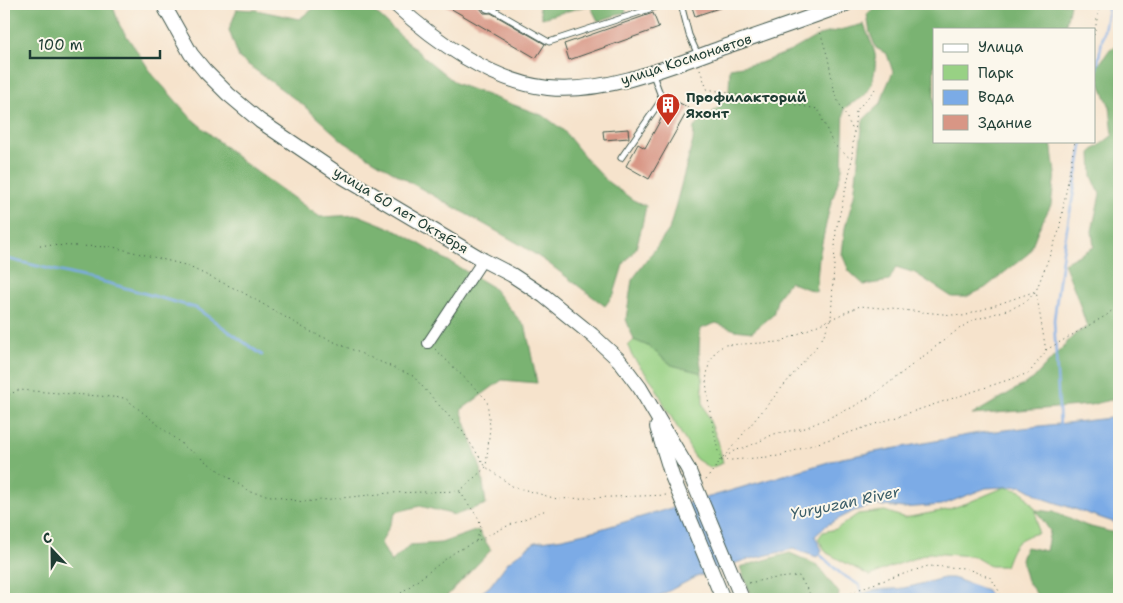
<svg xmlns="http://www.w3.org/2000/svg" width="1123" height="603" viewBox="0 0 1123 603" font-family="'Shantell Sans',sans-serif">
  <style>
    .green { fill: #98d184; stroke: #5c875c }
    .forest { fill: #7ab372; stroke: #4c7853 }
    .water { fill: #7babe6; stroke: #4d748d }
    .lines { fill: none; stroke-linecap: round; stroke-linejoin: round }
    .stream { stroke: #7babe6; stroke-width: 2.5 }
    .building { fill: #d89685 }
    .lane-casing { stroke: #3f564b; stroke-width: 7 }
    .street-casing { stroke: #3f564b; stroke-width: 12 }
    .secondary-casing { stroke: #3f564b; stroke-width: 16 }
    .path { stroke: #3f564b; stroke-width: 1; stroke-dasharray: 1 4; stroke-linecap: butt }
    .lane { stroke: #fff; stroke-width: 5 }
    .street { stroke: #fff; stroke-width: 10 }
    .secondary { stroke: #fff; stroke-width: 14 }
    .secondary-bridge-casing { stroke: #3f564b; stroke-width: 16; stroke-linecap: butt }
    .secondary-bridge { stroke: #fff; stroke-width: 14 }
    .labels { text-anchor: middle; stroke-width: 4; stroke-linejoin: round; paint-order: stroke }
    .street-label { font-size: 14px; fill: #1f3d34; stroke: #fbf7ec }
    .poi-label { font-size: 14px; font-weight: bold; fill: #1f3d34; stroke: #fbf7ec; text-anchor: start }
    .water-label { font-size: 15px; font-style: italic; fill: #3b5e69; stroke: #fbf7ec }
  </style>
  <rect width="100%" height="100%" fill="#fbf7ec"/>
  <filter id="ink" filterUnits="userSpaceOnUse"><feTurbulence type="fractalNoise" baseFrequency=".02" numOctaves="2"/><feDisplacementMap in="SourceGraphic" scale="10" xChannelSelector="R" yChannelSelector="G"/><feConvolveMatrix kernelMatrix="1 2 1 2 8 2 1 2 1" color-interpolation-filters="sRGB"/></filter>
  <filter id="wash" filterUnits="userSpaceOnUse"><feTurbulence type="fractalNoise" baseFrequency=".0096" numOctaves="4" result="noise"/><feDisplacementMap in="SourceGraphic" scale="20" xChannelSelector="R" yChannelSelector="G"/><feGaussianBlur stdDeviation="1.12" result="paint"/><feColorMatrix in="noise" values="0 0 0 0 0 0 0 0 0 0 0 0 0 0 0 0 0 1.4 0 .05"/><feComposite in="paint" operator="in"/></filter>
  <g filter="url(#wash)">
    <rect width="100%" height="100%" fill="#f6e3cc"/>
    <!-- green -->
    <g class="green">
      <path d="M634 340 648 346 672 365 702 373 703 404 718 441 723 463 710 468 696 459 666 408 654 384 632 356 628 346Z"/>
      <path d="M1005 487 1022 491 1036 510 1038 533C1015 539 1013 545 1005 566H990L973 556 929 553 885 569 870 576 827 553 818 539 823 532 836 529 858 514 885 511 905 518 946 510 967 503Z"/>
    </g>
    <!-- forest -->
    <g class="forest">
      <path d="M4 4H112L120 26 153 75 191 118 243 162 320 217 358 215 398 231 492 287 526 328 537 383 502 380 461 410 481 469 486 504 455 515 420 506 396 512 381 543 391 562 410 545 441 543 478 530 491 550 444 599H4Z"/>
      <path d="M320 4H366L426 59 457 84 544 116 563 130 589 162 608 182 633 200 646 206 641 230 636 248 623 265 614 294 605 306 548 263 521 245 413 184 344 142 303 105 239 58 229 30 237 9 256 10 299 19Z"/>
      <path d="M538 4H624L626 12 598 21 590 5 542 18Z"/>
      <path d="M893 4H1070L1065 29H934V141H1051L1055 174 1051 205 1038 230 1029 253 985 288 966 297H952L915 273 896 267 889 281 864 285 849 271 842 254 845 228 854 196 863 120 881 103 885 90 893 72 887 54 876 48 870 33 867 14 874 8Z"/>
      <path d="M864 24C867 34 873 44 875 54 877 65 873 88 864 96 860 100 850 103 844 109L842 169 829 210 819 257 816 292 789 282 778 297 773 315 752 332 735 330 716 323 700 329 699 353 702 373 672 365 648 346 634 340 626 319 632 280 669 230 693 141 694 127 718 108 729 91 730 68 760 63 791 51 819 35Z"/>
      <path d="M1119 45V398L1090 405 972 415 1033 379 1075 334 1087 327 1077 296 1064 263 1094 247 1092 231 1100 194 1092 176 1091 152 1113 135 1110 107 1103 91 1096 69 1110 49Z"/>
      <path d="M1036 510 1054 512 1087 526 1119 534V592L1096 599H1062L1038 596 1027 581 1021 559 1026 547 1046 551 1050 531Z"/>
      <path d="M790 553 817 565 839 593 838 599H752L740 567Z"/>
    </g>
    <!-- water -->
    <g class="water">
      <path d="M1119 417V524L1045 499 1022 486 986 488 942 505 903 508 874 505 854 511 827 525 815 536 822 550 817 557 793 549 742 561 696 577 653 599H473L490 586 508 562 535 542 563 538 597 530 842 458 979 433Z"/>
      <path d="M944 578H953L987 590 992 599H855C872 586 883 591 903 588 916 586 930 581 944 578Z"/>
    </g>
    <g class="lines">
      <!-- stream -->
      <g class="stream">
        <path d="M1094 83 1109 4"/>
        <path d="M4 258 108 283 196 308 262 355"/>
        <path d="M1060 427 1054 320 1063 251 1083 141"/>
        <path d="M818 553 840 573 859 585 862 593"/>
      </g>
    </g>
    <g id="blocks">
      <!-- building -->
      <g class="building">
        <path d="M443 4H477L484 13H491L545 44 536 58Z"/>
        <path d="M691 4H728V5L695 16Z"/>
        <path d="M653 13 659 28 569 60 564 44Z"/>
        <path d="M672 99 689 108 649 179 626 166 638 144 645 148Z"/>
        <path d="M628 129 629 138 604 140 603 131Z"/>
      </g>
    </g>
  </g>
  <g filter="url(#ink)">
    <use href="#blocks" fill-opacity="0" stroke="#3f564b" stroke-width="1"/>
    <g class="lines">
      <defs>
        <g id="lane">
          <path d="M483 4 549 42 665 4"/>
          <path d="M681 4 689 35 698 55"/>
          <path d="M621 158 662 99 652 72"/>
        </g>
        <g id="street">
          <path d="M488 7 496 4"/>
          <path d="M428 343 483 260"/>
        </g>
        <g id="secondary">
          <path d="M163 4 191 54 205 71 228 94 260 121 340 175 483 260 512 275 544 296 592 335 619 360 640 388 688 469"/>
          <path d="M395 4C435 41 492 82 548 88 605 94 672 66 724 47 765 33 806 19 846 4"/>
          <path d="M657 427 672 476"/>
        </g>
      </defs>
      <!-- lane casing -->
      <use href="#lane" class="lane-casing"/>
      <!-- street casing -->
      <use href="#street" class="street-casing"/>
      <!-- secondary casing -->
      <use href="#secondary" class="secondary-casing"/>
      <!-- path -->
      <g class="path">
        <path d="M819 28 828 58 835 95 854 132"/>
        <path d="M1094 35 1100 4"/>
        <path d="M700 70 707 89 818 109 833 144 851 159"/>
        <path d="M40 245 113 247 185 265 242 292 309 331 413 376 463 432 486 467 512 486 557 499 668 495"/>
        <path d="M1046 350 1107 315 1119 304"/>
        <path d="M4 397 19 390 125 398 189 450 250 492 303 502 389 493 460 491 486 467 490 427 487 400 435 349"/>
        <path d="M723 458 821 341 831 319 836 230 851 166 856 111 876 88"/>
        <path d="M721 460 734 451 752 445 774 434 805 428 851 408 872 396 956 331 971 321 1013 308 1027 301 1036 291 1059 231 1075 141"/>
        <path d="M720 461 709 407 706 381 709 363 715 352 724 345 780 342 860 306 964 316 1036 291"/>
        <path d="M706 480 720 461 779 456 1029 373 1046 351 1036 291"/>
        <path d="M460 492 479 519 481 528 476 541"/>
        <path d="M749 583 768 579 799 576 813 599"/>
        <path d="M393 599 455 552 505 527 546 510"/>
        <path d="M843 599 855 591 867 586 928 566 965 568 991 578 1002 596"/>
      </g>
      <!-- lane -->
      <use href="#lane" class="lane"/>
      <!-- street -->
      <use href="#street" class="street"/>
      <!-- secondary -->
      <use href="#secondary" class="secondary"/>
      <defs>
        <g id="secondary-bridge">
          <path d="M688 469 741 596"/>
          <path d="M672 476 723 599"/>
        </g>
      </defs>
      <!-- secondary-bridge casing -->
      <use href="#secondary-bridge" class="secondary-bridge-casing"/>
      <!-- secondary-bridge -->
      <use href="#secondary-bridge" class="secondary-bridge"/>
    </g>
  </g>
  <!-- icons -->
  <defs>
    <symbol id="building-pin" viewBox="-11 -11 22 30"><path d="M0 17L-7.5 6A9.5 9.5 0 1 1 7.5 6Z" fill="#c8321e" stroke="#fbf7ec"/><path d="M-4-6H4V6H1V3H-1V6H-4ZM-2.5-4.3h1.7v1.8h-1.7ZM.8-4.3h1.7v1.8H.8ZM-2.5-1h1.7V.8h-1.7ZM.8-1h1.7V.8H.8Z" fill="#fff"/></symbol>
  </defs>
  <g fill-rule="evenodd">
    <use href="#building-pin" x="654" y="91" width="28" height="38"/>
  </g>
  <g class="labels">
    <!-- street labels -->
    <g class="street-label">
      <text transform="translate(686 59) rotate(-18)" y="5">улица Космонавтов</text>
      <text transform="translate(401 210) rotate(31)" y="5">улица 60 лет Октября</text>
    </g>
    <!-- poi labels -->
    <g class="poi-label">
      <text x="686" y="102">Профилакторий<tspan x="686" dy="16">Яхонт</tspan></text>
    </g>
    <!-- water labels -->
    <g class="water-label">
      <text transform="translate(845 503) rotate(-12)" y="5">Yuryuzan River</text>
    </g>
  </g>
  <!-- margin -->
  <rect width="1123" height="603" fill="none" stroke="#fbf7ec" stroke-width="20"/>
  <!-- legend -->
  <rect x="933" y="28" width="162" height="115" fill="#fbf7ec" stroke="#a3ada2"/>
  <rect x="943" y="44" width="25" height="8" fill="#ffffff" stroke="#a3ada2"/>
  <text x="978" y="52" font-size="15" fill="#1f3d34">Улица</text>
  <rect x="943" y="65" width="25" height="15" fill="#98d184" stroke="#a3ada2"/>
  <text x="978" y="78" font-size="15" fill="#1f3d34">Парк</text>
  <rect x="943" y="90" width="25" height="15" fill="#7babe6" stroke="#a3ada2"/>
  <text x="978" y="102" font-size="15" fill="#1f3d34">Вода</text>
  <rect x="943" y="115" width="25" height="15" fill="#d89685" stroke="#a3ada2"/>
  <text x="978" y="128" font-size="15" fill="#1f3d34">Здание</text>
  <!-- north arrow -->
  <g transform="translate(52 550) rotate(338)" stroke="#fbf7ec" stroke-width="4" paint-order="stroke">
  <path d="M0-4L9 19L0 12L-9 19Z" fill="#1f3d34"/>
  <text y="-8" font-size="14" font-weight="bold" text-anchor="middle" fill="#1f3d34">С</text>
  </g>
  <!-- scale -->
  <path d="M30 50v8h130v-8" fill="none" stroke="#1f3d34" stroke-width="2.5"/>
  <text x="38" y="50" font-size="15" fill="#1f3d34" stroke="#fbf7ec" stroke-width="4" paint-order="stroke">100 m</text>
</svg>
